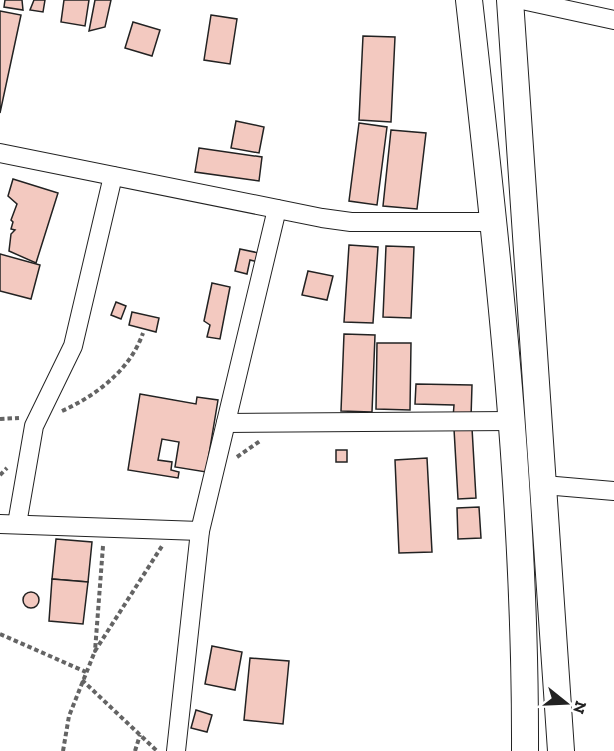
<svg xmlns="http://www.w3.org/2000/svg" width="614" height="751" viewBox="0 0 614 751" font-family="'Zilla Slab',serif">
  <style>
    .building { fill: #f3c9c0; stroke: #222; stroke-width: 1.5 }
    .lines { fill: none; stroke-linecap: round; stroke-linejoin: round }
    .street-casing { stroke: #222; stroke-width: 20 }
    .secondary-casing { stroke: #222; stroke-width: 28 }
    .path { stroke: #646464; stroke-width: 4; stroke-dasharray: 4.5 3; stroke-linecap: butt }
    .street { stroke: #fff; stroke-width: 18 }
    .secondary { stroke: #fff; stroke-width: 26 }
  </style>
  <rect width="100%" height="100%" fill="#fff"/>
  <!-- building -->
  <g class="building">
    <path d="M5 0H22L23 10 4 7Z"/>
    <path d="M34 0H45L43 12 30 10Z"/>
    <path d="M64 0H89L85 26 61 22Z"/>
    <path d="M95 0H111L105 27 89 31Z"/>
    <path d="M0 11 21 15 0 113Z"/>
    <path d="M211 15 237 19 230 64 204 60Z"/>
    <path d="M133 22 160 30 152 56 125 48Z"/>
    <path d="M363 36 395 37 391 122 359 120Z"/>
    <path d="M236 121 264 127 259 153 231 148Z"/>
    <path d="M359 123 387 127 377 205 349 201Z"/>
    <path d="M391 130 426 133 417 209 383 206Z"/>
    <path d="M199 148 262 157 259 181 195 172Z"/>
    <path d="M13 179 58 193 36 263 9 251 11 234 15 230 11 229 13 222 11 220 17 204 8 196Z"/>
    <path d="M349 245 378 247 373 323 344 322Z"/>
    <path d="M386 246 414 247 411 318 383 317Z"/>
    <path d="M240 249 259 253 258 262 250 260 247 274 235 271Z"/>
    <path d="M0 254 40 265 31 299 0 291Z"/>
    <path d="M308 271 333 276 327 300 302 295Z"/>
    <path d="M212 283 230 287 220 339 207 337 210 325 204 321Z"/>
    <path d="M116 302 126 306 121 319 111 315Z"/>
    <path d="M132 312 159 318 156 332 129 325Z"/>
    <path d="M344 334 375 335 372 412 341 411Z"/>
    <path d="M377 343H411L410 410 376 409Z"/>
    <path d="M416 384 472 385 471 418H453L454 405 415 404Z"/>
    <path d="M140 394 196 404 197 397 218 400 206 472 175 467 179 442 162 439 158 460 172 462 171 470 179 472 178 478 128 470Z"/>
    <path d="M472 428 476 498 458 499 454 429Z"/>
    <rect x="336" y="450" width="11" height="12"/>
    <path d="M427 458 432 552 399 553 395 460Z"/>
    <path d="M479 507 481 538 458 539 457 508Z"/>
    <path d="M56 539 92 542 88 582 52 579Z"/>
    <path d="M52 579 88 582 83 624 49 621Z"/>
    <circle cx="31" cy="600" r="8"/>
    <path d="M212 646 242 652 235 690 205 684Z"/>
    <path d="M250 658 289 661 283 724 244 720Z"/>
    <path d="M196 710 212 715 207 732 191 728Z"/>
  </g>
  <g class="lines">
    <defs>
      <g id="street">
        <path d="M522 0 614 20"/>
        <path d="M0 153 322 218 351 222H494"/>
        <path d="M226 423 510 421"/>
        <path d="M544 485 614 491"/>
        <path d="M0 524 200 531"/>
        <path d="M17 524 34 426 73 346 113 176"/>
        <path d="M176 751 200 531 277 209"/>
      </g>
      <g id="secondary">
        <path d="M469 0C497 249 526 500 525 751"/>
        <path d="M510 0 561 751"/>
      </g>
    </defs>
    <!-- street casing -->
    <use href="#street" class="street-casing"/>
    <!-- secondary casing -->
    <use href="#secondary" class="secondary-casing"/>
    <!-- path -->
    <g class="path">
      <path d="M62 411C97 395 130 370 143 333"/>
      <path d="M0 419 19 418"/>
      <path d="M237 457 260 441"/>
      <path d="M0 475 7 468"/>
      <path d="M103 546 95 651 162 546"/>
      <path d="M0 634 86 672"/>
      <path d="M82 680 157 751"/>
      <path d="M63 751 69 716 95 651"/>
      <path d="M135 751 140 735"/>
    </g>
    <!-- street -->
    <use href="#street" class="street"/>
    <!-- secondary -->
    <use href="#secondary" class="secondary"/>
  </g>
  <!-- north arrow -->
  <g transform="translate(566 703) rotate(108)" stroke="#ffffff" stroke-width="4.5" paint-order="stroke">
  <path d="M0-4.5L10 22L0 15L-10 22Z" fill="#222222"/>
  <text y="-9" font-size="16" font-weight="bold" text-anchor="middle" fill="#222222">N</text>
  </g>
</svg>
